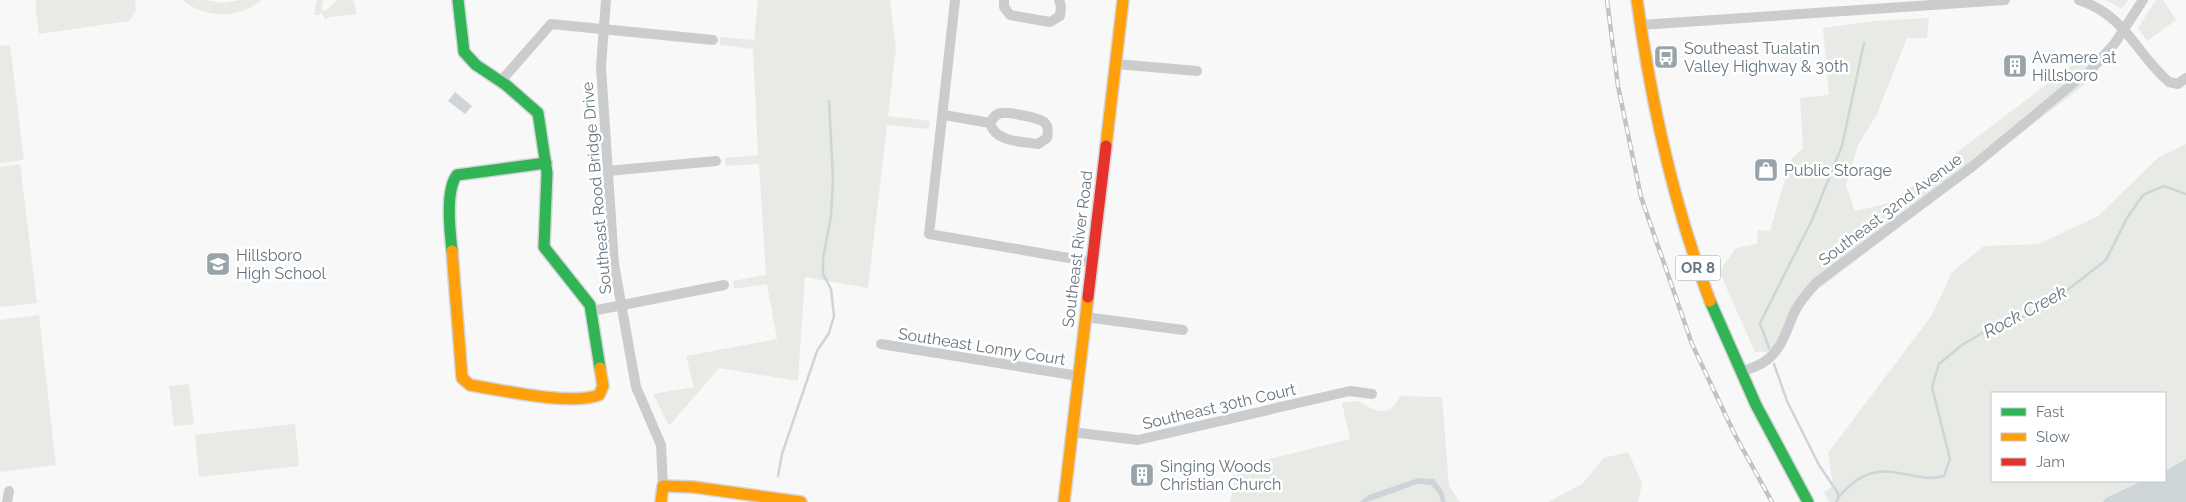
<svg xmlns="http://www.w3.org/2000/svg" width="2186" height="502" viewBox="0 0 2186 502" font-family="Raleway,sans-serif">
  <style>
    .green { fill: #e7eae5; fill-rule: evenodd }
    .water { fill: #ced5d8 }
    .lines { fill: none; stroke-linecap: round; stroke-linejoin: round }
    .stream { stroke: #ced5d8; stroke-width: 2.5 }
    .fast-casing { stroke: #d4d5d6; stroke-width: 14 }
    .slow-casing { stroke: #d4d5d6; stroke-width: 14 }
    .jam-casing { stroke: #d4d5d6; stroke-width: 14 }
    .street { stroke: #cbcccd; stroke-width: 10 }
    .fast { stroke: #30b455; stroke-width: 11 }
    .slow { stroke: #ff9f0a; stroke-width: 11 }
    .jam { stroke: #e5322d; stroke-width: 11 }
    .rail-casing { stroke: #c1c2c4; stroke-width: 4.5 }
    .rail { stroke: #fff; stroke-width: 2.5; stroke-dasharray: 8; stroke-linecap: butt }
    .labels { text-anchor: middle; stroke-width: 5; stroke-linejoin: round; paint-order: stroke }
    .shield { fill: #fff; stroke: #949ea6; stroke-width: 1 }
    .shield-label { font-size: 15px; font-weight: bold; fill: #667580 }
    .poi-label { font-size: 16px; fill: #667580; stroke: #fff; text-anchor: start }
    .street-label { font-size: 16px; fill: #667580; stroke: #fff }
    .water-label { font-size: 18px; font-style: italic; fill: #667a81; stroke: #fff }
  </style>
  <rect width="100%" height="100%" fill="#f8f8f8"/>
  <!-- green -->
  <g class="green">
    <path d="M36 0H135L136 10 129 21 39 34 36 13Z"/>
    <path d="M182 0H204L224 3 240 0H262C237 19 207 19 182 0Z"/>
    <path d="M317 0H323L321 11 326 10 338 0H353L357 14 329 17 325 20 321 12 320 15H314Z"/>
    <path d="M758 0H890L896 48 888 116 930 121 929 129 887 125 868 288 805 277 798 381 719 368 670 425 668 424 653 394 694 387 686 356 777 339 767 284 734 289 733 281 766 275 759 164 726 166 725 158 758 155 753 49 720 45V37L754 40Z"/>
    <path d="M2106 0H2128L2124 6 2120 8Z"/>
    <path d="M2156 0H2163L2176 20 2147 41 2138 28Z"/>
    <path d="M1929 18 1927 38H1907L1877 114 1858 145 1846 186 1855 211 1890 203 2083 57 2097 75 1802 302 1777 352H1755L1719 271 1736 248 1757 244 1758 230 1770 231 1791 159 1803 148 1800 98 1829 95 1823 28 1874 21Z"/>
    <path d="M10 45 24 160 0 163V46Z"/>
    <path d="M2186 144V502H1829L1824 493 1833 485 1828 453 1932 315 1952 272 1984 246 2039 244 2098 216 2159 157ZM1992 393H2165V481H1992Z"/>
    <path d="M20 164 37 303 0 307V167Z"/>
    <path d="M39 315 56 465 0 472V320Z"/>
    <path d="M189 384 194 424 174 426 169 386Z"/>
    <path d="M1400 396 1442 397 1449 486 1460 502H1446L1443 491 1434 479 1418 478 1368 495 1360 502H1230L1238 467 1350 439 1342 403 1358 401C1375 410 1388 421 1400 396Z"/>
    <path d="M295 424 299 466 199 477 195 435Z"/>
    <path d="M1628 452 1642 483 1638 502H1548L1582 484 1604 458Z"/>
    <path d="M1419 484H1431L1438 493 1441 502H1368Z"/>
  </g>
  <!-- water -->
  <g class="water">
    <path d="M455 92 472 106 465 114 448 101Z"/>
    <path d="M2186 459V502H2103L2106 498 2142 481H2165V471Z"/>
    <path d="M1418 478 1434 479 1443 491 1446 502H1441L1438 493 1431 485 1418 484 1368 502H1360L1368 495Z"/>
  </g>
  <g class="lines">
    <!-- stream -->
    <g class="stream">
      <path d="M1769 348 1760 323 1812 220 1842 146 1864 43"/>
      <path d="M1774 364 1787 401 1819 465 1838 493V497"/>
      <path d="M778 476 782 454 817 351 829 333 834 316 831 289 823 274V259L831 216 833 179 829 101"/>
      <path d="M1836 502C1840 493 1849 486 1857 480 1888 459 1913 484 1944 476L1950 459 1932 387 1939 364 1962 345 1989 329 2024 316 2061 295 2106 260 2127 218 2143 195 2164 186 2186 194"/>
    </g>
    <defs>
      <g id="fast">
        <path d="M458 0 464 52 476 65 506 85 538 113 547 173 544 247 590 305 600 368"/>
        <path d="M452 251C450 232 445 190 457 175L546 163"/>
        <path d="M1710 301 1756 405 1808 502"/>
      </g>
      <g id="slow">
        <path d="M1637 0C1651 103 1673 203 1710 301"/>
        <path d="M1106 146 1123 0"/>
        <path d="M452 251 462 378 470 385C501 390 571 406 599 395L603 386 600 368"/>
        <path d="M661 502 663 486 693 487 801 502"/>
        <path d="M1064 502 1088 297"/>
      </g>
      <path id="jam" d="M1088 297 1106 146"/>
    </defs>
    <!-- fast casing -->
    <use href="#fast" class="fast-casing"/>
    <!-- slow casing -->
    <use href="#slow" class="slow-casing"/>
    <!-- jam casing -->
    <use href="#jam" class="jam-casing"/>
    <!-- street -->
    <g class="street">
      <path d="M606 0 601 67 614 264 636 387 661 445 663 486"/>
      <path d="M955 0 929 234 1092 262"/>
      <path d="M1004 0V7L1010 15 1050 22 1060 16 1061 6 1059 0"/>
      <path d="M2079 0C2127 16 2135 53 2169 82L2178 84 2186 78"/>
      <path d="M1640 25 2005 0"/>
      <path d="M1116 64 1197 71"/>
      <path d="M2090 71 2115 43 2143 0"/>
      <path d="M501 81 551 24 713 40"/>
      <path d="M944 115 990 123C996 143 1021 141 1038 144L1047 138C1048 133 1049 127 1045 123 1041 118 1009 112 1002 113 996 113 993 118 990 123"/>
      <path d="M608 171 716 161"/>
      <path d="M592 311 724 285"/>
      <path d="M1085 317 1183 330"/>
      <path d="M881 344 1078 376"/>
      <path d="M1740 372C1750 369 1760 366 1768 359 1783 347 1787 328 1795 311 1800 301 1808 292 1816 283L1973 166 2076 81"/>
      <path d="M1071 432 1138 440 1350 391 1372 394"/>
      <path d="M7 502 9 491"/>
    </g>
    <!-- fast -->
    <use href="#fast" class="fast"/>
    <!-- slow -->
    <use href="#slow" class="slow"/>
    <!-- jam -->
    <use href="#jam" class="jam"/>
    <defs>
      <path id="rail" d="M1607 0 1618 86 1641 197 1692 344 1735 435 1772 502"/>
    </defs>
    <!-- rail casing -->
    <use href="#rail" class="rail-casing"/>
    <!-- rail -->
    <use href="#rail" class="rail"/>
  </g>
  <!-- icons -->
  <defs>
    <symbol id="bus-square" viewBox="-11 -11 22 22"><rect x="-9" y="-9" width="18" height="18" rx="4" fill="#99a3aa" stroke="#fff"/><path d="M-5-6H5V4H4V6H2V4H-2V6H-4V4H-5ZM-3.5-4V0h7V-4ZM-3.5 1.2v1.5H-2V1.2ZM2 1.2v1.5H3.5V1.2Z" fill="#fff"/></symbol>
    <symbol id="building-square" viewBox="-11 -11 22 22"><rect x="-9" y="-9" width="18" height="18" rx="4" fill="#99a3aa" stroke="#fff"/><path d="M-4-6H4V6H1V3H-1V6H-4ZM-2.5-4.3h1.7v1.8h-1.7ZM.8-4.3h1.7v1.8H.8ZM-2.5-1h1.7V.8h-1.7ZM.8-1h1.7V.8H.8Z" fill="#fff"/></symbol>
    <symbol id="shop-square" viewBox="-11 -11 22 22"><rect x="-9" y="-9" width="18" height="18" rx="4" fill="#99a3aa" stroke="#fff"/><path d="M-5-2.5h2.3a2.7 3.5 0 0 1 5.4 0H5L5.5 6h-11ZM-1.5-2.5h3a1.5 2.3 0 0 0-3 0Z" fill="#fff"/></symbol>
    <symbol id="school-square" viewBox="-11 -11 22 22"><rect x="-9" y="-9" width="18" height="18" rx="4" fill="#99a3aa" stroke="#fff"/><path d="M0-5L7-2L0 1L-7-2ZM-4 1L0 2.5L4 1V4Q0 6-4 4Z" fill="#fff"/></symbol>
  </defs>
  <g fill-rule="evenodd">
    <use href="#bus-square" x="1652" y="43" width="28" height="28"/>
    <use href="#building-square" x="2001" y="52" width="28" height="28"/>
    <use href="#shop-square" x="1752" y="156" width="28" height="28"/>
    <use href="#school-square" x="204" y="250" width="28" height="28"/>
    <use href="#building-square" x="1128" y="461" width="28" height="28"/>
  </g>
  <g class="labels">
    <!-- shield labels -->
    <rect class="shield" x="1675.5" y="255.5" width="45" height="25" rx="4"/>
    <g class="shield-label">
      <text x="1698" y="273">OR 8</text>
    </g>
    <!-- poi labels -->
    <g class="poi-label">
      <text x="1684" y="54">Southeast Tualatin<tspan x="1684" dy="18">Valley Highway &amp; 30th</tspan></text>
      <text x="2032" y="63">Avamere at<tspan x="2032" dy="18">Hillsboro</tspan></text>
      <text x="1784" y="176">Public Storage</text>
      <text x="236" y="261">Hillsboro<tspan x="236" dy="18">High School</tspan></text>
      <text x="1160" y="472">Singing Woods<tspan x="1160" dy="18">Christian Church</tspan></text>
    </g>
    <!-- street labels -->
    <g class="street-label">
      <text transform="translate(596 188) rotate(-95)" y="6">Southeast Rood Bridge Drive</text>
      <text transform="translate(1890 209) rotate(-37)" y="6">Southeast 32nd Avenue</text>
      <text transform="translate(1077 249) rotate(-83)" y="6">Southeast River Road</text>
      <text transform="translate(982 346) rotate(9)" y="6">Southeast Lonny Court</text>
      <text transform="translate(1219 406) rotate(-13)" y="6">Southeast 30th Court</text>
    </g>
    <!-- water labels -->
    <g class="water-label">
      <text transform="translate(2025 312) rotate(-28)" y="6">Rock Creek</text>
    </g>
  </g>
  <!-- legend -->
  <rect x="1991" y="392" width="175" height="90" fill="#ffffff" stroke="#c2c8cc"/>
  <rect x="2001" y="408" width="25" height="8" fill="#30b455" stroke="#c2c8cc"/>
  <text x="2036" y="417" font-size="15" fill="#667580">Fast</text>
  <rect x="2001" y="433" width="25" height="8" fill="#ff9f0a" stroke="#c2c8cc"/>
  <text x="2036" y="442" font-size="15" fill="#667580">Slow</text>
  <rect x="2001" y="458" width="25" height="8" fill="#e5322d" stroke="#c2c8cc"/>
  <text x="2036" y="467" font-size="15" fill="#667580">Jam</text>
</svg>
